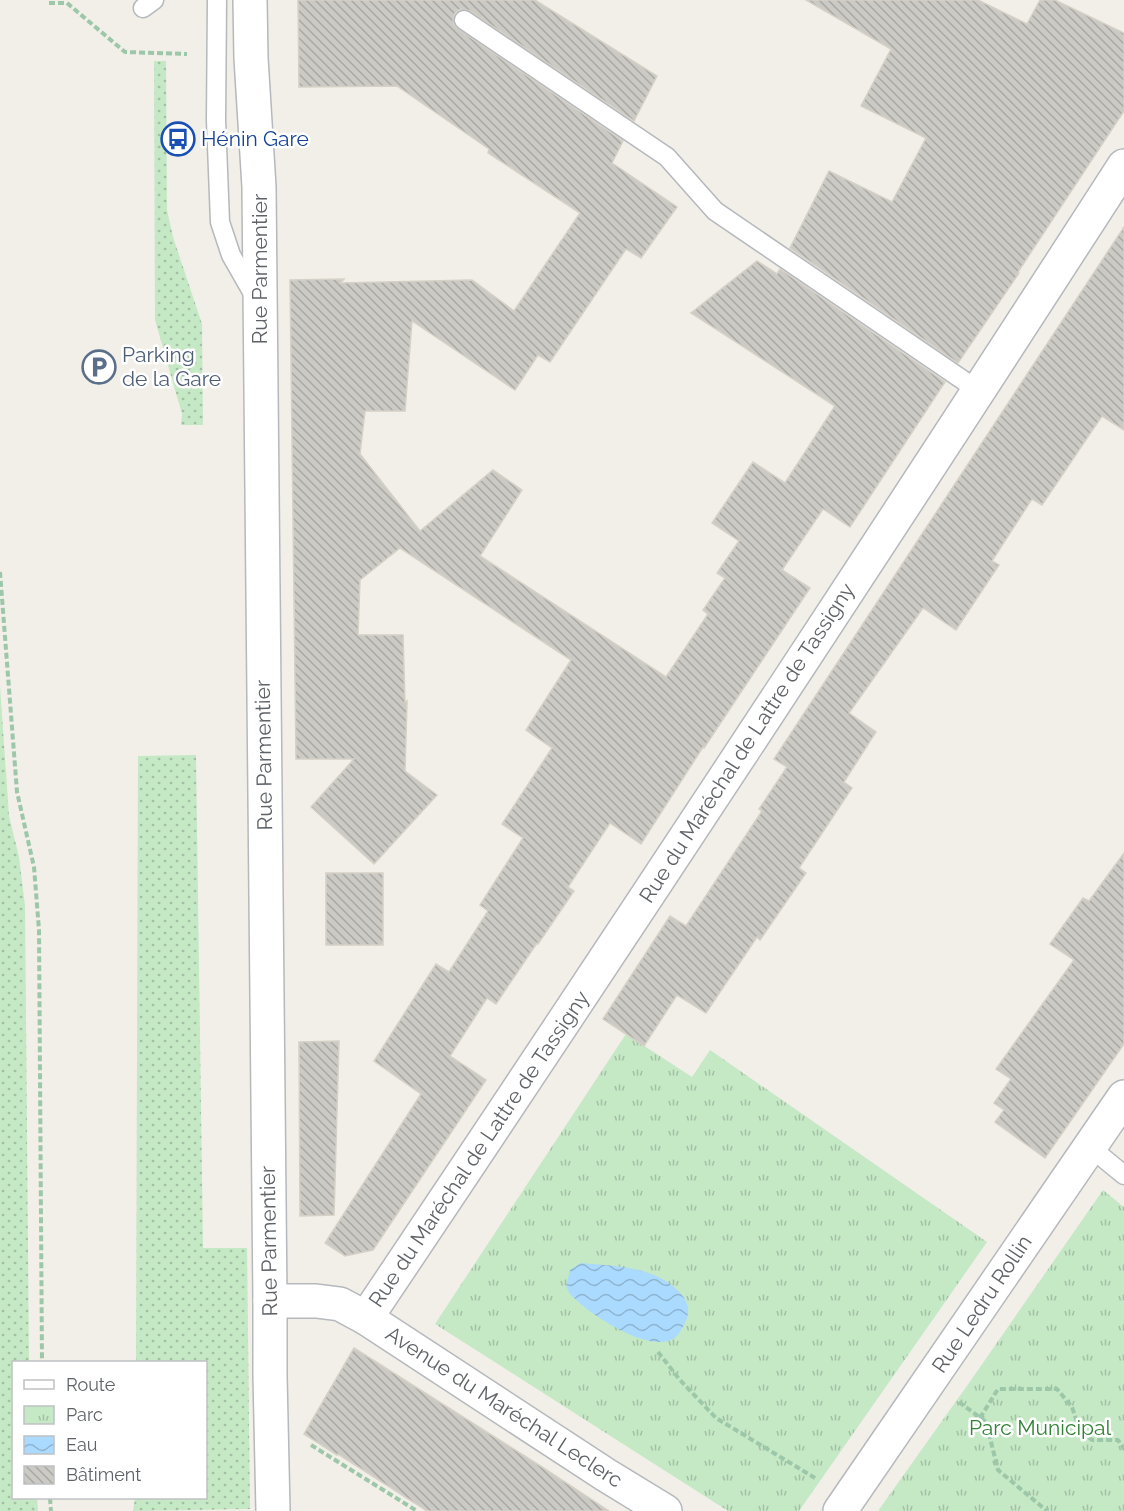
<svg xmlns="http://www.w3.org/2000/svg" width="1124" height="1511" viewBox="0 0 1124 1511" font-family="Raleway,sans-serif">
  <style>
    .grass { fill: url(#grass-dots) }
    .park { fill: url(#park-tufts) }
    .water { fill: url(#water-waves) }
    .building { fill: url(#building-back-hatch); stroke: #d6d1c6; stroke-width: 1.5 }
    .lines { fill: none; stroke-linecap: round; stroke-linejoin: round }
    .lane-casing { stroke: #b5b8bc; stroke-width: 21 }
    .street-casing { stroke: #b5b8bc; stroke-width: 36 }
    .path { stroke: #9cc7a9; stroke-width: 4; stroke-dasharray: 6 3; stroke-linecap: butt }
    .lane { stroke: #fff; stroke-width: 18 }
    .street { stroke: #fff; stroke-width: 33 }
    .labels { text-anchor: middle; stroke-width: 5; stroke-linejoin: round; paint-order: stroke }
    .transit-label { font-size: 21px; fill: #164399; stroke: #fff; text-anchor: start }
    .street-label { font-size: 21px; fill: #5f6368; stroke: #fff }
    .service-label { font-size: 21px; fill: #4e5e75; stroke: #fff; text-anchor: start }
    .park-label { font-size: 21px; fill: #348238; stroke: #fff }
  </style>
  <defs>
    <pattern id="grass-dots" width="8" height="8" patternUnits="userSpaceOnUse" patternTransform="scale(1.5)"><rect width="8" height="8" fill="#c5e8c5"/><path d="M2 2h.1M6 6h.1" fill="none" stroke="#a3c0a4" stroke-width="1.8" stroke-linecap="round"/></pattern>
    <pattern id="park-tufts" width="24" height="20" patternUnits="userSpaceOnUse" patternTransform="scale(1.5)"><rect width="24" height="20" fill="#c5e8c5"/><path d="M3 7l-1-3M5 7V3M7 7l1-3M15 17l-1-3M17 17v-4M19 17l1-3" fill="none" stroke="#a3c0a4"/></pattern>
    <pattern id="water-waves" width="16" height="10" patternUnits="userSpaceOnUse" patternTransform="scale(1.5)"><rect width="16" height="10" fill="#aadaff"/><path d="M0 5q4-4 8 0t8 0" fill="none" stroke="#8eb4d2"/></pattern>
    <pattern id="building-back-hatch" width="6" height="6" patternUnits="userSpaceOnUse" patternTransform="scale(1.5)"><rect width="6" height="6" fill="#cccac5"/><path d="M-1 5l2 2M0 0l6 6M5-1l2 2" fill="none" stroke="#a9a8a4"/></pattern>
  </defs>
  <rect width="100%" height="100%" fill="#f1efe8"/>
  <!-- grass -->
  <g class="grass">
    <path d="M154 61H166L167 210 173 237 202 324 203 425H181L182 414 155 320Z"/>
    <path d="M0 686 9 816 19 857 25 906 29 1362H14V1498H37L38 1511H0Z"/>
    <path d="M196 755 203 1248H247L250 1509 133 1511 135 1498H206V1362H136L138 756Z"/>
  </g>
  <!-- park -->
  <g class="park">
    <path d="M626 1034 692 1077 710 1050 987 1242 799 1511H728L435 1324Z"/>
    <path d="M1103 1190 1124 1207V1511H878L969 1383Z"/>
  </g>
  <!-- water -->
  <path class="water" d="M581 1263C614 1266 656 1266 680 1293 687 1300 690 1309 687 1318 684 1325 679 1337 671 1340 645 1351 591 1315 573 1297 569 1294 568 1290 566 1286L570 1270Z"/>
  <!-- building -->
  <g class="building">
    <path d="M298 0H535L657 76 634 121 470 11 464 9 459 10 455 13 453 20 454 25 458 29 623 141 612 163 677 207 641 258 626 249 550 362 538 355 515 390 412 321 405 411H365L360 454 420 531 493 470 522 490 480 556 666 677 708 614 703 610 725 578 717 573 739 541 712 523 753 462 785 483 835 406 691 313 757 261 777 274 780 269 945 382 850 527 823 509 782 570 810 588 704 748 703 747 641 844 610 823 568 887 574 891 538 944 537 943 496 1004 487 998 450 1056 486 1080 373 1250 345 1256 325 1243 421 1094 374 1061 436 964 449 972 488 911 480 905 523 838 502 824 552 748 526 730 571 660 400 548 360 580 358 635H403L405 703 407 701 405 771 437 795 374 864 311 807 354 759H296L290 280 344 279 340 283 472 280 514 311 580 213 488 153 489 149 397 86 299 87Z"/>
    <path d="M806 0H978L1027 24 1040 0H1055L1124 33V111L1018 272 1019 273 958 363 790 248 829 171 892 202 926 138 861 106 891 49Z"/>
    <path d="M1124 227V430L1102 416 1042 505 1032 499 992 561 999 565 956 630 923 608 849 713 876 732 844 782 852 788 799 868 806 873 760 940 757 937 706 1013 677 995 644 1046 603 1019 670 916 686 926 762 811 759 809 787 767 774 759Z"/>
    <path d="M1124 853V1044L1045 1158 995 1122 1004 1110 994 1103 1011 1079 996 1069 1074 960 1050 944 1083 898 1089 901Z"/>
    <rect x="326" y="873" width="57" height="72"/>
    <path d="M339 1041 334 1215 300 1216 299 1042Z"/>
    <path d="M354 1348 542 1467 609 1511H427L338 1454 337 1455 304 1434Z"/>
  </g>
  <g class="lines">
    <defs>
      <g id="lane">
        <path d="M217 0 216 120 220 222 231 255 255 297"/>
        <path d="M143 8 154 0"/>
        <path d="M464 20 667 157 715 211 979 391"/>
        <path d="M1090 1147 1124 1175"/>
      </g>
      <g id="street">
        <path d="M250 0 251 58 259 187 270 1301V1376L273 1511"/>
        <path d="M270 1301H316L340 1304 366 1318 606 1475 665 1511"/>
        <path d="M366 1318C622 936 875 552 1124 166"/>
        <path d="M840 1511 1124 1097"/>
      </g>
    </defs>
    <!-- lane casing -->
    <use href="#lane" class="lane-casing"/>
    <!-- street casing -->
    <use href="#street" class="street-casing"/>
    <!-- path -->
    <g class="path">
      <path d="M49 3H67L125 52 187 54"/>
      <path d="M0 572 17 792 34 867 39 930 42 1362"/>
      <path d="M658 1352 680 1380 716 1418 815 1478"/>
      <path d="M959 1402 986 1422 998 1470 1047 1511"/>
      <path d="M980 1418 998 1389H1057L1072 1407 1080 1431 1092 1440H1118L1124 1449"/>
      <path d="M311 1445 417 1511"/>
      <path d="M50 1498 51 1511"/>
    </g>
    <!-- lane -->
    <use href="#lane" class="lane"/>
    <!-- street -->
    <use href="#street" class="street"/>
  </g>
  <!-- icons -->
  <defs>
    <symbol id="bus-ring" viewBox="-11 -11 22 22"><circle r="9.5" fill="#fff" stroke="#1a4fb4" stroke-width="1.5"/><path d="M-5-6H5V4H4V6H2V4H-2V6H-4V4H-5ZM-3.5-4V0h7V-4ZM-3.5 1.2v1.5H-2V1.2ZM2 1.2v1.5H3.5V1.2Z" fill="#1a4fb4"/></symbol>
    <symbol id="parking-ring" viewBox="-11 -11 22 22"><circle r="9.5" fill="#fff" stroke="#5c6f8a" stroke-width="1.5"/><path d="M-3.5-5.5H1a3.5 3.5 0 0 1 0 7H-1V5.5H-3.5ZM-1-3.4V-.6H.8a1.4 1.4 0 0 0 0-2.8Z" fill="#5c6f8a"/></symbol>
  </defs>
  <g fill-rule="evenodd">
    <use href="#bus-ring" x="159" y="120" width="38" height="38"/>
    <use href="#parking-ring" x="80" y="348" width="38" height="38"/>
  </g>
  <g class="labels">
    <!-- transit labels -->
    <g class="transit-label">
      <text x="201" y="146">Hénin Gare</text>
    </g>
    <!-- street labels -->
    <g class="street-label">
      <text transform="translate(260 269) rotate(-90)" y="7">Rue Parmentier</text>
      <text transform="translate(747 743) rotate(-57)" y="7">Rue du Maréchal de Lattre de Tassigny</text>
      <text transform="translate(264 755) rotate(-91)" y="7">Rue Parmentier</text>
      <text transform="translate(479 1149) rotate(-56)" y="7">Rue du Maréchal de Lattre de Tassigny</text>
      <text transform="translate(269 1241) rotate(-91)" y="7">Rue Parmentier</text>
      <text transform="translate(982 1304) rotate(-56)" y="7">Rue Ledru Rollin</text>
      <text transform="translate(504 1407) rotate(33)" y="7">Avenue du Maréchal Leclerc</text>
    </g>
    <!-- service labels -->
    <g class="service-label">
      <text x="122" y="362">Parking<tspan x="122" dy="24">de la Gare</tspan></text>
    </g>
    <!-- park labels -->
    <g class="park-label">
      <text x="1040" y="1435">Parc Municipal</text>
    </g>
  </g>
  <!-- legend -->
  <rect x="12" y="1361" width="195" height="138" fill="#ffffff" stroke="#bfc1c3" stroke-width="1.5"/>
  <rect x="24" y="1380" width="30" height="9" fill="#ffffff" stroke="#bfc1c3" stroke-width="1.5"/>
  <text x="66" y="1391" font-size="18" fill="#5f6368">Route</text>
  <rect x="24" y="1406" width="30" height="18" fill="url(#park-tufts)" stroke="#bfc1c3" stroke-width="1.5"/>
  <text x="66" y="1421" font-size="18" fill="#5f6368">Parc</text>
  <rect x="24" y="1436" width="30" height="18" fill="url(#water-waves)" stroke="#bfc1c3" stroke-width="1.5"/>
  <text x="66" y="1451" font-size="18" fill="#5f6368">Eau</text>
  <rect x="24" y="1466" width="30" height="18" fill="url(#building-back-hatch)" stroke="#bfc1c3" stroke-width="1.5"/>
  <text x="66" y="1481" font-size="18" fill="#5f6368">Bâtiment</text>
</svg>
